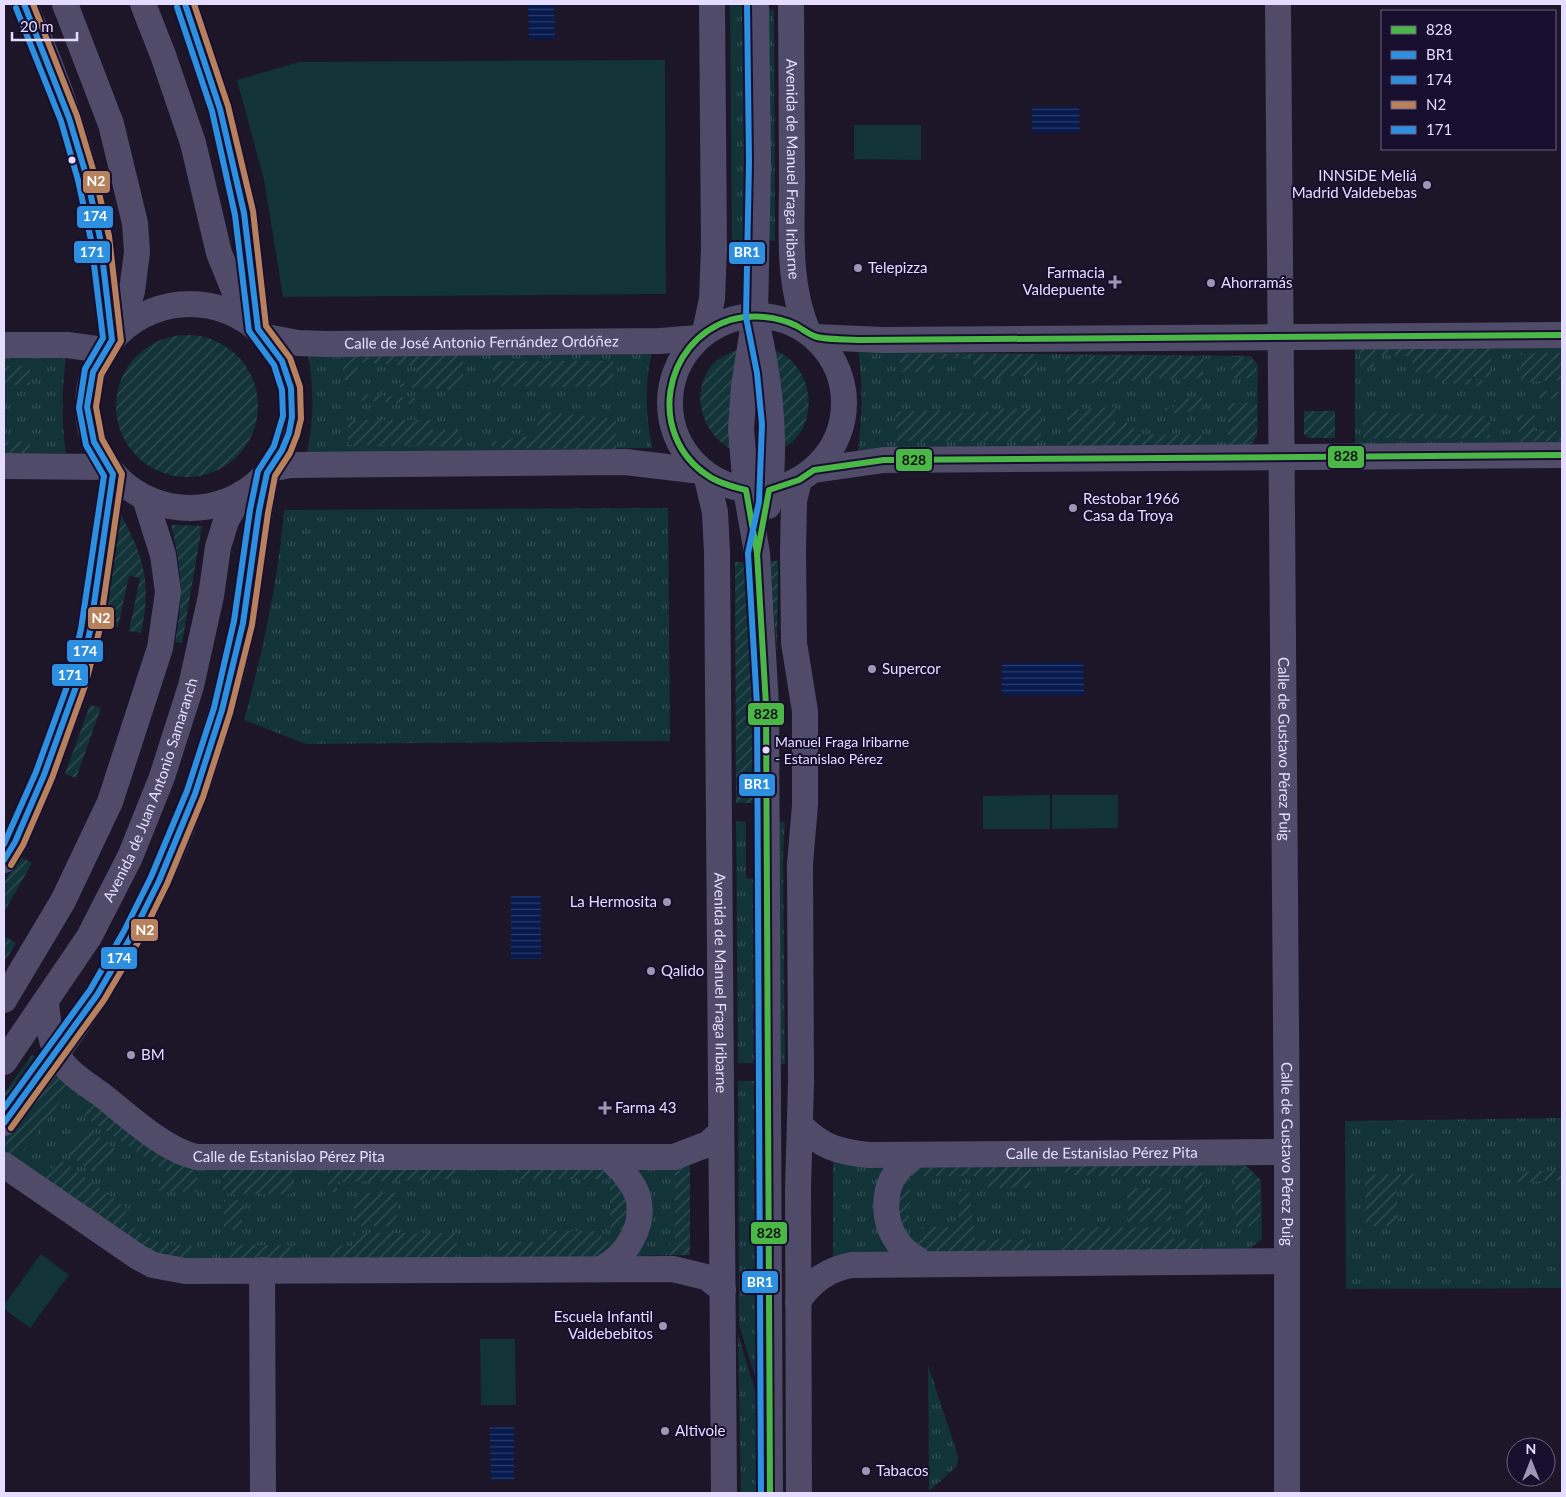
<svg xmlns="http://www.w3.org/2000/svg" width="1566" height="1497" viewBox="0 0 1566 1497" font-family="Lato,sans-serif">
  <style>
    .grass { fill: url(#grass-tufts) }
    .garden { fill: url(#garden-furrows) }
    .pitch { fill: #123338 }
    .water { fill: url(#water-rules) }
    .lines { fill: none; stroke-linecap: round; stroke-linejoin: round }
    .minor { stroke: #4f4b69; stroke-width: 26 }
    .bus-1-casing { stroke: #180f2f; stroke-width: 10 }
    .bus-2-casing { stroke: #180f2f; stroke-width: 10 }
    .bus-3-casing { stroke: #180f2f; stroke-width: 10 }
    .bus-4-casing { stroke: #180f2f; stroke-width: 10 }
    .bus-5-casing { stroke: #180f2f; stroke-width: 10 }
    .bus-1 { stroke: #4ab747; stroke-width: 6 }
    .bus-2 { stroke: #2d8fdf; stroke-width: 6 }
    .bus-3 { stroke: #2d8fdf; stroke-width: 6 }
    .bus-4 { stroke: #b6815c; stroke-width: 6 }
    .bus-5 { stroke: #2d8fdf; stroke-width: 6 }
    .bus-dot { fill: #e4ddff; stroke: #180f2f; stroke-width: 2 }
    .poi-dot { fill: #9e97b4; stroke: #180f2f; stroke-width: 2 }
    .labels { text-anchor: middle; stroke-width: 4; stroke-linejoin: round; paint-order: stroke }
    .bus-label { font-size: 14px; fill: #e4ddff; stroke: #180f2f; text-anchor: start }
    .street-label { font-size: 15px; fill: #e4ddff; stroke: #180f2f }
    .poi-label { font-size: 15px; fill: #e4ddff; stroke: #180f2f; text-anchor: start }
    .line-badge { stroke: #180f2f; stroke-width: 2 }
    .badge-label { font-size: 14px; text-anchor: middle; font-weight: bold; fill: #fff }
    .pale-badge-label { font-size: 14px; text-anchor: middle; font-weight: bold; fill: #111 }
  </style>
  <defs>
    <pattern id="grass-tufts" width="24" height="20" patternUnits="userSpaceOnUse" patternTransform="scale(1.25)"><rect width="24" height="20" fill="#123338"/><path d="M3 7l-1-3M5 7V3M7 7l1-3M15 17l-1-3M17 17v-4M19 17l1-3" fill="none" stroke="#345056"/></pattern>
    <pattern id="garden-furrows" width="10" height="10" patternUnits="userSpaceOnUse" patternTransform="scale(1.25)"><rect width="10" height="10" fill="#123338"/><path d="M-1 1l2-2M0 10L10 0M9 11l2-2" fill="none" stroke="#345056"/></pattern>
    <pattern id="water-rules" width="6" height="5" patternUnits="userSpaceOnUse" patternTransform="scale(1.25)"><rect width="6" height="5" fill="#071a4e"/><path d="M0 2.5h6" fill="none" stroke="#2b3b69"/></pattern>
  </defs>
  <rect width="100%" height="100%" fill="#1c1628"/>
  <!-- grass -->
  <g class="grass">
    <path d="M730 4H746L744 240H732Z"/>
    <path d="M769 8 774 11 775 241 768 240Z"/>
    <path d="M1562 347V442L1355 444V348Z"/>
    <path d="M858 349 875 352 1251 356 1258 365 1257 435 1253 443 1244 447 858 451C862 416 863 385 858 349Z"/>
    <path d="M652 352C644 385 646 415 652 448L307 453C314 417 314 390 308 354Z"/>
    <path d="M66 356C62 390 61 419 66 453H4V357Z"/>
    <path d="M668 508 670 741 306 744 244 720C263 651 278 581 284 510Z"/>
    <path d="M736 821 746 822V878L755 879 756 1063H738Z"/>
    <path d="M778 822H785L783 855 785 1064H780Z"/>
    <path d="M54 1071 197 1163 690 1165V1255L177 1262 4 1151Z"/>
    <path d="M738 1081H757L758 1386 739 1325Z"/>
    <path d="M1562 1118V1288L1346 1289 1345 1121Z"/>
    <path d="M1238 1158 1261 1180 1262 1239 1242 1254 833 1257V1161Z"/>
    <path d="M738 1334 757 1397 758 1493H741Z"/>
    <path d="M928 1365 958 1456 957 1466 929 1491Z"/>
  </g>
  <!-- garden -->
  <g class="garden">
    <circle cx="187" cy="406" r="71"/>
    <path d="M743 348 736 452C704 437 689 398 710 367 717 357 731 352 743 348Z"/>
    <path d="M1360 348H1491V378L1470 376 1469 379 1483 380 1482 386 1435 382V373L1413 372 1412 356 1374 355V368H1360Z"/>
    <path d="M770 349C809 358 823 416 791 443 788 446 782 448 778 450Z"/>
    <path d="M1521 353H1562V380L1521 382Z"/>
    <path d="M343 354 463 355V387H458L457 390 398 387V383L416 384V366L358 362 356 380H343Z"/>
    <path d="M900 354H1037V376H1007L1006 379H974L973 357 934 359V372H900Z"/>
    <path d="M1065 356H1203V378L1161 380 1160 378 1067 385Z"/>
    <path d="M1231 357H1251L1256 364V378H1231Z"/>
    <path d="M493 361H613V387L493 386Z"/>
    <rect x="4" y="366" width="26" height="19"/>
    <path d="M1538 391 1562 392V399L1538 398Z"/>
    <path d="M356 394 415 398V404L356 400Z"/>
    <path d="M1202 397 1203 410 1166 414 1165 408 1175 407 1174 400Z"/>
    <path d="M1228 403H1257C1257 432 1264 447 1228 447Z"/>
    <path d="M1115 407V423H1134V434L1201 435V447L1068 448V410Z"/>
    <path d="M1041 408V441H897L896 412 950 410 951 413 994 412V409Z"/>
    <path d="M538 411 616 419V449L492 448V442L537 435Z"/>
    <path d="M1304 411H1335V438H1308L1304 434Z"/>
    <path d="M1363 412 1490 416V438H1363Z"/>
    <path d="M1519 415H1535V431H1562V441H1519Z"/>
    <path d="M348 420H432V430H462V446L348 445Z"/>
    <rect x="4" y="442" width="26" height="11"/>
    <path d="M115 504C142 553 153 577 141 633L129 631 140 578 129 576 118 627 97 623Z"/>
    <path d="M171 525 202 526 182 643 175 642C184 597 182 570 171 525Z"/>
    <path d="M770 561H778L777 654Z"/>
    <path d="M735 562H746L753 674 754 803H736Z"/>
    <path d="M90 705 101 708 76 778 65 774Z"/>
    <path d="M19 856 32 863 4 912V883Z"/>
    <path d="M4 936 16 943 4 962Z"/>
    <path d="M32 1055 39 1060 4 1109V1093Z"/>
    <path d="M53 1070 73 1084 24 1151 20 1147 12 1158 4 1152V1138Z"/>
    <path d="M95 1100 197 1164V1192L157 1191 169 1173 84 1116Z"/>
    <path d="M87 1128 117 1150 98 1176 68 1154Z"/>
    <path d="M1031 1159V1188H987V1176H910L909 1229H895V1184L914 1165Z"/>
    <path d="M1202 1159 1203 1225 1186 1226 1185 1177 1065 1175V1161Z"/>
    <path d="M1234 1159H1237L1260 1180 1261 1226 1236 1227Z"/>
    <path d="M61 1160 128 1209 121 1219C150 1240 155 1245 191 1245V1261L163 1259 39 1177 48 1166 53 1170Z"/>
    <rect x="223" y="1164" width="71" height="30"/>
    <path d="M328 1164H457V1179L337 1182V1192H328Z"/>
    <path d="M516 1164 601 1165 630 1199 627 1230H610V1179H516Z"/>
    <path d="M675 1165H690V1255H669V1243L675 1242Z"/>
    <path d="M1562 1170V1180L1516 1182V1172Z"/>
    <path d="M1415 1174V1184L1396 1185 1398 1226H1366L1365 1175Z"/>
    <path d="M1127 1188H1171V1221L1128 1222Z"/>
    <path d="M959 1189H969L975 1240 1031 1239V1254L904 1256V1241L923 1240 922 1227H959Z"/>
    <rect x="354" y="1193" width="43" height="33"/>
    <rect x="224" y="1200" width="18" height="30"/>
    <path d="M1172 1227V1239H1202L1203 1253 1061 1255V1238L1069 1237 1070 1228Z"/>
    <path d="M548 1231H601V1242H617L601 1255 593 1257 499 1258V1242H547Z"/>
    <path d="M353 1233H457V1259H329V1246H353Z"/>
    <rect x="230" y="1245" width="60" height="16"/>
  </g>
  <!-- pitch -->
  <g class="pitch">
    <path d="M665 60 666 294 283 297 264 180 237 80 299 62Z"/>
    <path d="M854 125H921V160L854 159Z"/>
    <path d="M1050 795V829H983V796Z"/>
    <path d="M1052 795H1118V828L1052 829Z"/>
    <path d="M41 1254 69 1275 30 1328 4 1309V1305Z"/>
    <path d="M480 1339H515L516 1405H481Z"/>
  </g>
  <!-- water -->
  <g class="water">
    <path d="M528 4H554L555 39H529Z"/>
    <path d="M1032 107H1079L1080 132 1032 133Z"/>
    <path d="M1083 662 1084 695H1002V663Z"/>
    <rect x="511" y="896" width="30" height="63"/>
    <path d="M490 1427H514V1480H491Z"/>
  </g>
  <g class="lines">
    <!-- minor -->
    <g class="minor">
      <path d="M24 4C58 78 85 157 100 238 106 272 108 306 112 340"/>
      <path d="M65 4 111 124 135 223 137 252 132 291 121 329"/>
      <path d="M143 4 163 55 193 143 219 253 246 320"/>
      <path d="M185 4 220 109 244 213 258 329"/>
      <path d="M756 4 758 162 755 316 744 386 741 429 746 490 757 553 766 705 770 1493"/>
      <path id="s1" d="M791 4C791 62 792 120 792 178 792 230 787 284 808 332"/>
      <path id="s2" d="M1278 4 1287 1152V1493"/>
      <circle cx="190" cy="406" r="102"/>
      <circle cx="757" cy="403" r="87"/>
      <path d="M705 332 712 299 714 249 712 4"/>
      <path d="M759 334C771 389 776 450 768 506"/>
      <path id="s3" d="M266 337 298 343 327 344 660 341 698 338"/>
      <path d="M815 337 883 340 1562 335"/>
      <path d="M4 345H67L104 350"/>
      <path d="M4 466 107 467"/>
      <path d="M270 469 290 465 625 462 701 471"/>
      <path d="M814 470 884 460 1562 455"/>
      <path id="s4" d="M706 474 715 512 717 553 724 1493"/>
      <path d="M799 480 794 501 793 553 794 643 805 711V805L800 864 801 1082 798 1189 799 1493"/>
      <path d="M4 860 15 842 44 775 77 684 90 631 113 474"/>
      <path d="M4 1000 63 901 110 802 160 648 168 592 163 555 145 498"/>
      <path id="s5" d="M46 1003C48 1024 50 1044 62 1062 72 1076 90 1086 103 1096 131 1118 162 1148 196 1157H674L708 1144 721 1132"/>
      <path id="s6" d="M4 1062 89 937 130 857 162 777 191 686 211 596 218 547 226 521 241 494"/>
      <path d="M4 1123C30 1088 58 1053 82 1017 145 924 192 817 222 709 230 681 238 651 243 621 252 572 257 522 267 473"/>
      <path id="s7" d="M800 1125C822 1147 838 1152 869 1155L1287 1152"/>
      <path d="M916 1155C910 1159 903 1164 898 1170 881 1191 883 1225 900 1245 906 1253 916 1258 924 1264"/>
      <path d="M4 1165 138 1257 153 1265 185 1271 673 1269 706 1277 723 1290"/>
      <path d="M601 1269C627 1256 647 1224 637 1194 631 1179 619 1168 608 1157"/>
      <path d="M262 1270 263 1493"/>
      <path d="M798 1301C812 1281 828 1269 852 1265L1286 1261"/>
    </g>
    <defs>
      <g id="bus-1">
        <path d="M757 555 769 490 799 480 814 470 884 460 1562 455"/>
        <path d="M770 1493 766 705 757 553 746 490C733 487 718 483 707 475 647 435 662 342 730 320 752 314 777 316 797 326 804 330 810 335 817 337 831 340 845 339 859 340L1562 335"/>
      </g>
      <path id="bus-2" d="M747 4 749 162 746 317 757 373 762 424 759 502 748 553 757 705 761 1493"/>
      <g id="bus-3">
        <path d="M4 860 15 842 44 775 77 684 90 631 113 474 94 442 87 407 93 372 112 340 100 238 87 178 69 118 24 4"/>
        <path d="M4 1123 97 995 132 935 159 881 195 794 222 710 243 623 259 511 267 473 282 450 289 433 292 417 291 388 282 361 258 329 244 213 220 109 185 4"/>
      </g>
      <g id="bus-4">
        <path d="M11 865 23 845 52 778 85 686 99 632 122 474 102 439 96 407 101 375 121 341 109 236 95 176 77 116 33 4"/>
        <path d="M11 1128 104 1000 140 939 167 884 203 797 230 713 252 625 268 513 275 476 290 453 297 435 301 419 300 387 290 358 266 326 253 211 228 106 194 4"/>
      </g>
      <g id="bus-5">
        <path d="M4 844 36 772 69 681 81 629 104 476 86 445 79 408 85 369 103 338 91 240 78 180 61 121 16 8"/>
        <path d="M4 1108 90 990 124 931 151 877 187 791 214 708 234 621 250 510 258 471 274 446 283 416 282 390 274 365 249 331 235 215 212 111 177 7"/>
      </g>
    </defs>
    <!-- bus-1 casing -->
    <use href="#bus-1" class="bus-1-casing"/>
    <!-- bus-2 casing -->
    <use href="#bus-2" class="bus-2-casing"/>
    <!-- bus-3 casing -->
    <use href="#bus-3" class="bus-3-casing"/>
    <!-- bus-4 casing -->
    <use href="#bus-4" class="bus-4-casing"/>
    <!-- bus-5 casing -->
    <use href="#bus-5" class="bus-5-casing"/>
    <!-- bus-1 -->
    <use href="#bus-1" class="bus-1"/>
    <!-- bus-2 -->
    <use href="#bus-2" class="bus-2"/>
    <!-- bus-3 -->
    <use href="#bus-3" class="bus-3"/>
    <!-- bus-4 -->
    <use href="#bus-4" class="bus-4"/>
    <!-- bus-5 -->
    <use href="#bus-5" class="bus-5"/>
  </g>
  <!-- markers -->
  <g class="bus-dot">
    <circle cx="72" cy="160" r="4.5"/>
    <circle cx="766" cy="750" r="4.5"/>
  </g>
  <g class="poi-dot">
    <circle cx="1427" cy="185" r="5"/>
    <circle cx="858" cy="268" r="5"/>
    <path d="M1112.5 274.5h5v5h5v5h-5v5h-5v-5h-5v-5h5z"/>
    <circle cx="1211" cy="283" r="5"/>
    <circle cx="1073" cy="508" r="5"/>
    <circle cx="872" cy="669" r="5"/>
    <circle cx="667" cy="902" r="5"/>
    <circle cx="651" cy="971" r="5"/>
    <circle cx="131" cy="1055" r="5"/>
    <path d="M602.5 1100.5h5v5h5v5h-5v5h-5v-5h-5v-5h5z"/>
    <circle cx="663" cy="1326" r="5"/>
    <circle cx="665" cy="1431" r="5"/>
    <circle cx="866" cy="1471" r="5"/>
  </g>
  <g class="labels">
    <!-- bus labels -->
    <g class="bus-label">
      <text x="775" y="747">Manuel Fraga Iribarne<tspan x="775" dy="17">- Estanislao Pérez</tspan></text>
    </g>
    <!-- street labels -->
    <g class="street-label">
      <text dy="5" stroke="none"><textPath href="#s1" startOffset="165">Avenida de Manuel Fraga Iribarne</textPath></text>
      <text dy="5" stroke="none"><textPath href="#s3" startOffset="216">Calle de José Antonio Fernández Ordóñez</textPath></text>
      <text dy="5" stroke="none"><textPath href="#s2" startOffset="745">Calle de Gustavo Pérez Puig</textPath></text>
      <text dy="5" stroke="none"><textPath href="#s6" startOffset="311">Avenida de Juan Antonio Samaranch</textPath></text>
      <text dy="5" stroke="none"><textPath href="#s4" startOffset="510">Avenida de Manuel Fraga Iribarne</textPath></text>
      <text dy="5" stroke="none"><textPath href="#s7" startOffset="310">Calle de Estanislao Pérez Pita</textPath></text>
      <text dy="5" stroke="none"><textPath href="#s2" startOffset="1150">Calle de Gustavo Pérez Puig</textPath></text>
      <text dy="5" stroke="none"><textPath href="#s5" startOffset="320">Calle de Estanislao Pérez Pita</textPath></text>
    </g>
    <!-- poi labels -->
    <g class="poi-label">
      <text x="1417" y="181" text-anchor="end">INNSiDE Meliá<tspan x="1417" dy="17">Madrid Valdebebas</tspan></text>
      <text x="868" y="273">Telepizza</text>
      <text x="1105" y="278" text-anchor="end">Farmacia<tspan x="1105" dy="17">Valdepuente</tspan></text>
      <text x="1221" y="288">Ahorramás</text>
      <text x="1083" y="504">Restobar 1966<tspan x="1083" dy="17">Casa da Troya</tspan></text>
      <text x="882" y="674">Supercor</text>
      <text x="657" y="907" text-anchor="end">La Hermosita</text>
      <text x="661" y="976">Qalido</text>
      <text x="141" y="1060">BM</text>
      <text x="615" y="1113">Farma 43</text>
      <text x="653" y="1322" text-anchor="end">Escuela Infantil<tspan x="653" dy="17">Valdebebitos</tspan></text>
      <text x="675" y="1436">Altivole</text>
      <text x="876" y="1476">Tabacos</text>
    </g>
  </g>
  <g class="line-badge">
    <rect x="82" y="170" width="29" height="24" rx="5" fill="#b6815c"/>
    <rect x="76" y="205" width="38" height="24" rx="5" fill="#2d8fdf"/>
    <rect x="73" y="240" width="38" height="24" rx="5" fill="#2d8fdf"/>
    <rect x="728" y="241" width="38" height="24" rx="5" fill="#2d8fdf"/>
    <rect x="1327" y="445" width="38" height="24" rx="5" fill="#4ab747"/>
    <rect x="895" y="448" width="38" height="24" rx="5" fill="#4ab747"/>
    <rect x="87" y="606" width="28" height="24" rx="5" fill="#b6815c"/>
    <rect x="66" y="639" width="38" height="24" rx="5" fill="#2d8fdf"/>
    <rect x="51" y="663" width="38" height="24" rx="5" fill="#2d8fdf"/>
    <rect x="747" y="702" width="38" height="24" rx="5" fill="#4ab747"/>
    <rect x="738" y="773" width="38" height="24" rx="5" fill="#2d8fdf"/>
    <rect x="130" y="918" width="29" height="24" rx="5" fill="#b6815c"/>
    <rect x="100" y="946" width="38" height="24" rx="5" fill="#2d8fdf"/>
    <rect x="750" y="1221" width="38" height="24" rx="5" fill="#4ab747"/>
    <rect x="741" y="1270" width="38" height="24" rx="5" fill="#2d8fdf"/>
  </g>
  <g class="badge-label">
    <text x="96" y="186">N2</text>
    <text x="95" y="221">174</text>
    <text x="92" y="257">171</text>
    <text x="747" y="257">BR1</text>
    <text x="101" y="623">N2</text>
    <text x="85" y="656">174</text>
    <text x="70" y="680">171</text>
    <text x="757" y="789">BR1</text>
    <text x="145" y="935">N2</text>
    <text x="119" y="963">174</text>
    <text x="760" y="1287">BR1</text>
  </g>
  <g class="pale-badge-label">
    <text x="1346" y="461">828</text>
    <text x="914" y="465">828</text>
    <text x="766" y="719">828</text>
    <text x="769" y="1238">828</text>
  </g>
  <!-- border -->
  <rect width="1566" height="1497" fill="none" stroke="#e4ddff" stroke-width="10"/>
  <!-- legend -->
  <rect x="1381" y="10" width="175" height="140" fill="#180f2f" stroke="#6a6182"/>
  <rect x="1391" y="26" width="25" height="8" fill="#4ab747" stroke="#6a6182"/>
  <text x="1426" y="35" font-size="15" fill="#e4ddff">828</text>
  <rect x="1391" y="51" width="25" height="8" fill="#2d8fdf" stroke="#6a6182"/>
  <text x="1426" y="60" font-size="15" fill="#e4ddff">BR1</text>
  <rect x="1391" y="76" width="25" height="8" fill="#2d8fdf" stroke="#6a6182"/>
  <text x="1426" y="85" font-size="15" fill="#e4ddff">174</text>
  <rect x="1391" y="101" width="25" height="8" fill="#b6815c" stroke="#6a6182"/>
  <text x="1426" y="110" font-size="15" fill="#e4ddff">N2</text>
  <rect x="1391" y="126" width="25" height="8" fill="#2d8fdf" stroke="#6a6182"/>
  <text x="1426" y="135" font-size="15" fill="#e4ddff">171</text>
  <!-- north arrow -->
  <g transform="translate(1531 1462)"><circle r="24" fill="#180f2f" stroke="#6a6182"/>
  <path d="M0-4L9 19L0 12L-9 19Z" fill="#9e97b4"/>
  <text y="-8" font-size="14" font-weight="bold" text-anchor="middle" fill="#e4ddff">N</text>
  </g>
  <!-- scale -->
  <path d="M12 32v8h65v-8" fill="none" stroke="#e4ddff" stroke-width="2.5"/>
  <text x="20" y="32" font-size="15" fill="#e4ddff" stroke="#180f2f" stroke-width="4" paint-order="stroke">20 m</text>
</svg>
